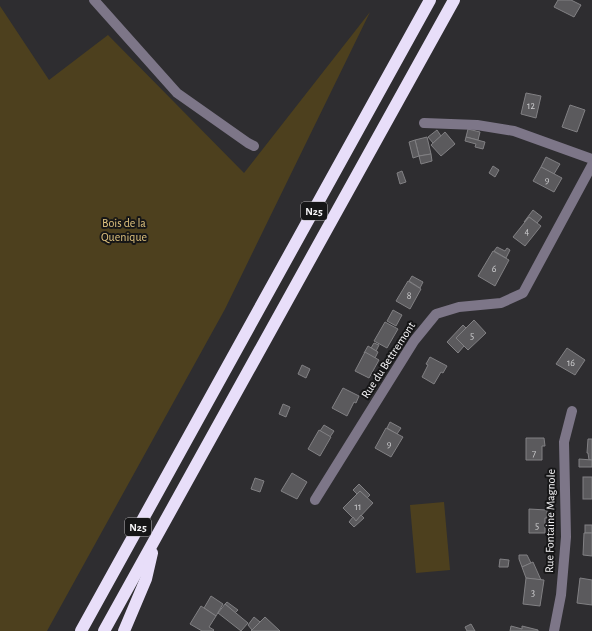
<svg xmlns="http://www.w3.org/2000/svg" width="592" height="631" viewBox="0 0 592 631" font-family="'Alegreya Sans',sans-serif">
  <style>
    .green { fill: #4d401e }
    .building { fill: #5b5a5d; stroke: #818083 }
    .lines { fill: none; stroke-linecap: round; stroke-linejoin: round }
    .minor { stroke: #7d7688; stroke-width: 10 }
    .highway { stroke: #e8def9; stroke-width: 12 }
    .labels { text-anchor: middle; stroke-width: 4; stroke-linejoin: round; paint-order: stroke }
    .number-label { font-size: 10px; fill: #ceced0 }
    .shield { fill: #161617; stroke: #b2b1b3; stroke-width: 1 }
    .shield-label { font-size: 11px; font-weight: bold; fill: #f5f4f6 }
    .park-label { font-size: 12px; fill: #e0c37e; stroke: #161617 }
    .street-label { font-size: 12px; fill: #f5f4f6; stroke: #161617 }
  </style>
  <rect width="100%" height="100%" fill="#2e2d30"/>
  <!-- green -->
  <g class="green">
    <path d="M0 6 49 80 108 35 244 173 370 12 225 309 47 631H0Z"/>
    <path d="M444 502 450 570 416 573 410 505Z"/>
  </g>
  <!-- building -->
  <g class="building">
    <path d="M558 0H571L581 5 574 17 554 7Z"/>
    <path d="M526 93 541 96 536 118 521 114Z"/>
    <path d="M570 105 585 110 577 132 562 127Z"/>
    <path d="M468 129 480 132 478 140 466 137Z"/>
    <path d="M437 130 441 136 433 143 428 137Z"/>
    <path d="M445 132 455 144 441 156 431 145Z"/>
    <path d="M427 137 431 154 419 156 415 140Z"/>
    <path d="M466 137 485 142 483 149 475 147 476 144 465 141Z"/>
    <path d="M415 140 419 156 413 158 409 142Z"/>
    <path d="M431 154 432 161 421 164 419 156Z"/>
    <path d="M546 157 560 164 554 174 541 167Z"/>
    <path d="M493 166 499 170 495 177 489 173Z"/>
    <path d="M541 167 562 178 554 192 533 181Z"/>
    <path d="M402 171 406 182 400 184 397 173Z"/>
    <path d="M533 210 542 217 537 223 529 217 524 222Z"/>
    <path d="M529 217 541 226 525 246 513 237Z"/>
    <path d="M497 247 505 251 507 248 510 250 506 258 494 251Z"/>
    <path d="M493 251 509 260 495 286 478 276Z"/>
    <path d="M412 276 423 282 420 288 409 281Z"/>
    <path d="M408 281 421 289 410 309 396 301Z"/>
    <path d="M393 310 402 315 396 326 387 321Z"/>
    <path d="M474 320 486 333 468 350 456 338Z"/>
    <path d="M385 322 398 329 387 348 374 341Z"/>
    <path d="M463 325 466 328 456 338 464 346 458 353 447 342Z"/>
    <path d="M374 343 379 345 376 351 371 348Z"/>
    <path d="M368 346 378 352 375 358 364 353Z"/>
    <path d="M567 348 585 360 575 375 556 364Z"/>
    <path d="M365 352 379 360 369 378 355 371Z"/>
    <path d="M430 357 447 366 443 373 441 372 434 384 422 377 428 365 426 364Z"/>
    <path d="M302 365 310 369 306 378 298 374Z"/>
    <path d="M343 388 359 396 356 403 354 402 347 416 332 408Z"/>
    <path d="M283 404 290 407 286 417 279 414Z"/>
    <path d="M390 422 401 428 397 434 387 428Z"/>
    <path d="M324 425 334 431 330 437 320 431Z"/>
    <path d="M386 428 403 437 391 457 375 448Z"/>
    <path d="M319 430 331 437 320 456 308 449Z"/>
    <path d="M526 438H544L545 446H542V460H526Z"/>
    <path d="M588 439H592V460H589L588 453H587Z"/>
    <path d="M579 459 592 460V467H579Z"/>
    <path d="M292 473 307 482 297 499 281 491Z"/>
    <rect x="583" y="477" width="9" height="22"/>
    <path d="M255 478 264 481 260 492 251 489Z"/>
    <path d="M359 484 370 495 367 498 360 491 357 494 353 490Z"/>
    <path d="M360 491 373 503 356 521 343 508Z"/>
    <path d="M529 509 547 510V518H545V533H529Z"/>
    <path d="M361 515 364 518 354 527 349 522 353 517 356 521Z"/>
    <rect x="585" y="525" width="7" height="8"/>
    <path d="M584 533H592V556L583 555Z"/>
    <path d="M519 555H527L531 563 522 567 519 559Z"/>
    <path d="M500 559 509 560 508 567H499Z"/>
    <path d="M533 562 541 580 526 578 522 567Z"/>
    <path d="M526 578 544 580 540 606 523 604Z"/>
    <path d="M580 578 592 580V605L577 603Z"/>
    <path d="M211 596 223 604 216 616 204 608Z"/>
    <path d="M227 602 238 610 235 613 225 604Z"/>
    <path d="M225 604 248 623 241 631 218 613Z"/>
    <path d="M201 606 216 616 209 627 214 630 213 631H202L190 624Z"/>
    <path d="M254 617 260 622 252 630 248 625Z"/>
    <path d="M265 617 280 631H251Z"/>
    <path d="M471 624 475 631H467L465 627Z"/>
    <path d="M511 626 522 629V626L538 630V631H510Z"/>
  </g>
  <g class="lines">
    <!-- minor -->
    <g class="minor">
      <path d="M94 0 177 93 248 143 254 146"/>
      <path d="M424 123 477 125 514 131 592 159"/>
      <path d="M315 500 414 341 436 314 459 307 501 303 523 293 592 165"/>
      <path d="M554 631 561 595 566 537 564 442 572 411"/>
    </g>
    <!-- highway -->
    <g class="highway">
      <path d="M81 631 430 0"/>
      <path d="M104 631 454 0"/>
      <path d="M124 631 146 579 152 553"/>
    </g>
  </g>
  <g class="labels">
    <!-- number labels -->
    <g class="number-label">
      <text x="531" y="109">12</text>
      <text x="547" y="183">9</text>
      <text x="527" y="235">4</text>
      <text x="494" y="272">6</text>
      <text x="409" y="299">8</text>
      <text x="472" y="339">5</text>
      <text x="571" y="366">16</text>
      <text x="389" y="447">9</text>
      <text x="534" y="457">7</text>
      <text x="358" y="510">11</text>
      <text x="537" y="529">5</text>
      <text x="533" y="596">3</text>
    </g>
    <!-- shield labels -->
    <g class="shield">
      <rect x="301" y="202" width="26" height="18" rx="3"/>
      <rect x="125" y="518" width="26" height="18" rx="3"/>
    </g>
    <g class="shield-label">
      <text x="314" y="215">N25</text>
      <text x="138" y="531">N25</text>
    </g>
    <!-- park labels -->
    <g class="park-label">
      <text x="124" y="227">Bois de la<tspan x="124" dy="14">Quenique</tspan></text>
    </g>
    <!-- street labels -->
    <g class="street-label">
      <text transform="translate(388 360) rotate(-57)" y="4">Rue du Bettremont</text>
      <text transform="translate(550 521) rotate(-89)" y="4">Rue Fontaine Magnole</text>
    </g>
  </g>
</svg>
